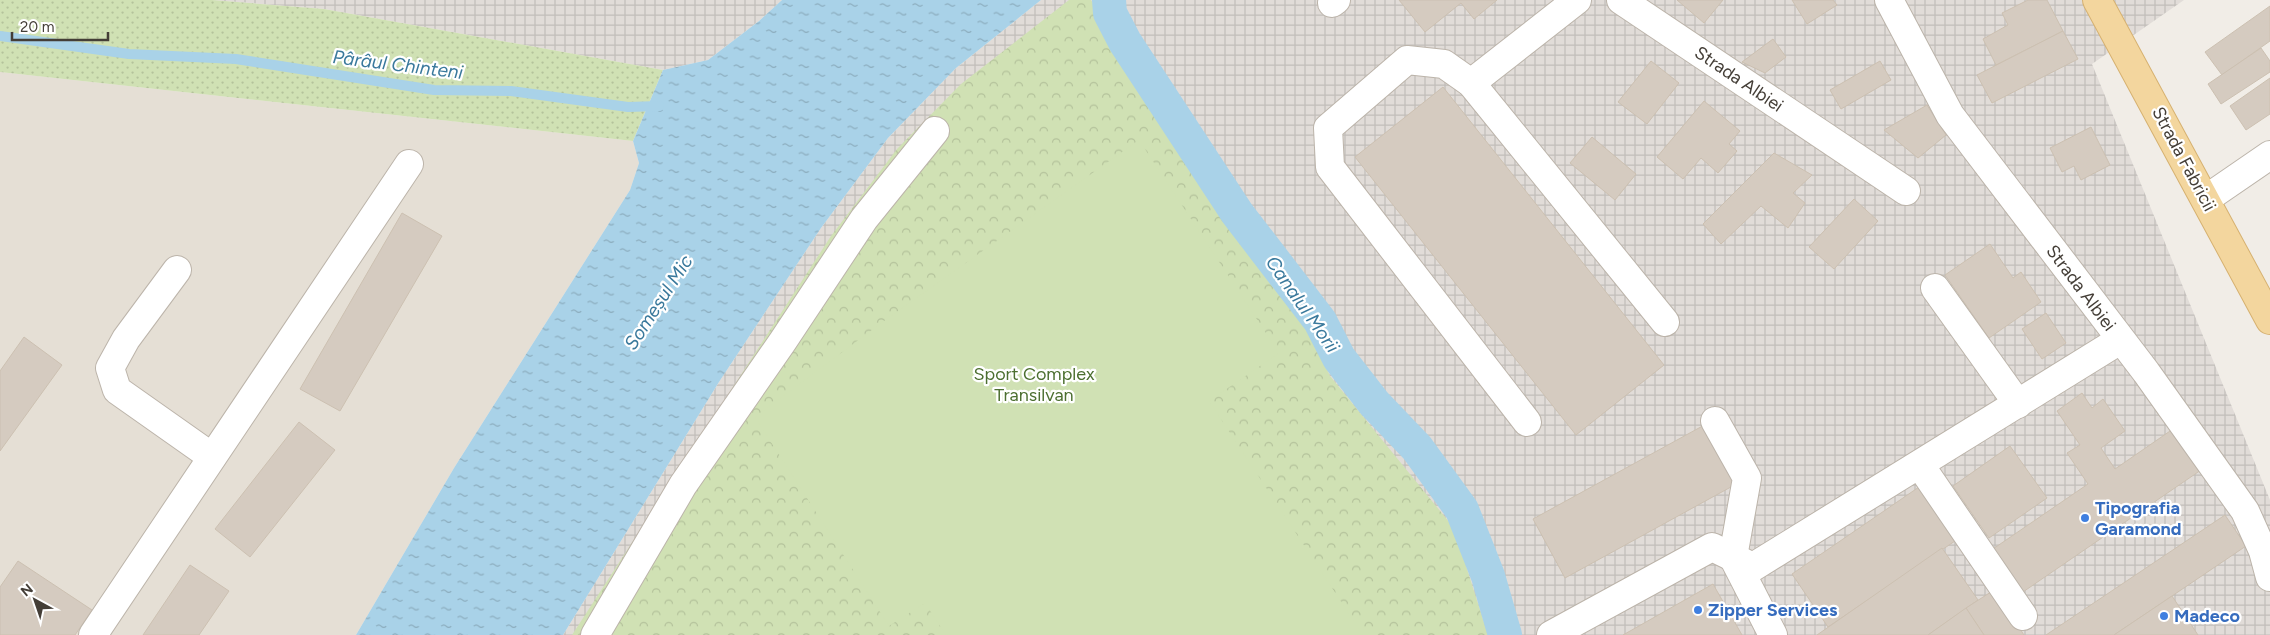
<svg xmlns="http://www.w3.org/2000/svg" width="2270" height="635" viewBox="0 0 2270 635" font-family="Figtree,sans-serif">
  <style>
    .residential { fill: #e5dfd5 }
    .industrial { fill: url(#industrial-grid) }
    .grass { fill: url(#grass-dots) }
    .park { fill: url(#park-crowns) }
    .pitch { fill: #d0e1b4 }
    .water { fill: url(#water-ripples) }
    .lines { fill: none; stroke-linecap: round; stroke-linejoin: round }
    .stream { stroke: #a9d2e8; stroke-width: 10 }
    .canal { stroke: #a9d2e8; stroke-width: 34 }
    .building { fill: #d5cbc0; stroke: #ccc0b1 }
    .minor-casing { stroke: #bcb4aa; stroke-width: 30 }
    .major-casing { stroke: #d6b170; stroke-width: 30 }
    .minor { stroke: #fff; stroke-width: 28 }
    .major { stroke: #f3d69e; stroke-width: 28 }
    .shop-dot { fill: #3f7fe0; stroke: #fff; stroke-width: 2 }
    .labels { text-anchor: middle; stroke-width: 4.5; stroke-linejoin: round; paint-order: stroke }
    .street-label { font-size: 18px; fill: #443e37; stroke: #fff }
    .park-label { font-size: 18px; fill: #4c6f30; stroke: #fff }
    .shop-label { font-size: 18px; font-weight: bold; fill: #366cbe; stroke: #fff; text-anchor: start }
    .water-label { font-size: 19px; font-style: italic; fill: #3a799c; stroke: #fff }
  </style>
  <defs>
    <pattern id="industrial-grid" width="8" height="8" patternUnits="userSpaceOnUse" patternTransform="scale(1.25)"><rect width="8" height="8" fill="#e1dcd8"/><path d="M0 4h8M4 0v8" fill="none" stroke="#c2beba"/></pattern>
    <pattern id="grass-dots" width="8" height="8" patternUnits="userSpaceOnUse" patternTransform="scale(1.25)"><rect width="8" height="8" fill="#d0e1b4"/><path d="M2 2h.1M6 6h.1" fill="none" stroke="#b4c29b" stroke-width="1.8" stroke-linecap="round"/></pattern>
    <pattern id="park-crowns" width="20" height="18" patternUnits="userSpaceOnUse" patternTransform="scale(1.25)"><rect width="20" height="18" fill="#d0e1b4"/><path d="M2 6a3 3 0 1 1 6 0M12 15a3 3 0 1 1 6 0" fill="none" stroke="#b4c29b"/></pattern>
    <pattern id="water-ripples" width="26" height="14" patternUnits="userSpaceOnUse" patternTransform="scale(1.25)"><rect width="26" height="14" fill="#a9d2e8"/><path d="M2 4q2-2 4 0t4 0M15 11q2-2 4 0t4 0" fill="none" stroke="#8bacbd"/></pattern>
  </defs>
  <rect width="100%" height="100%" fill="#f1ede7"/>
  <!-- residential -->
  <path class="residential" d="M0 72 633 141 639 163 630 190 454 468 356 635H0Z"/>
  <!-- industrial -->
  <g class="industrial">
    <path d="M212 0H782L759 21 708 60 663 70 324 9Z"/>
    <path d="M1041 0H2184L2092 64 2270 500V635H563L719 382 821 228 888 138 956 68Z"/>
  </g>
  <!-- grass -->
  <path class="grass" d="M0 0H212L324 9 663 70 633 141 0 72Z"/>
  <!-- park -->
  <path class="park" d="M1069 0H1091L1200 186 1310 333 1330 376 1454 528 1488 635H572L831 236 897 149 961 84Z"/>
  <!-- pitch -->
  <path class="pitch" d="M1139 140 1279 353 1209 401 1363 635H946L925 603 889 626 755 417 884 321Z"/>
  <!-- water -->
  <path class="water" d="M782 0H1041L956 68 888 138 821 228 719 382 563 635H356L454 468 630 190 639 163 633 141 663 70 708 60 759 21Z"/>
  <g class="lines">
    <!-- stream -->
    <path class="stream" d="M0 36 129 54 236 59 434 90 511 91 628 107 659 106"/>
    <!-- canal -->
    <path class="canal" d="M1109 0 1110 13 1125 42 1237 213 1320 321 1339 358 1374 403 1417 448 1462 510 1488 576 1505 635"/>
  </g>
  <!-- building -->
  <g class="building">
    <path d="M1399 0H1497L1474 19 1461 3 1425 32Z"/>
    <path d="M1677 0H1723L1704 23Z"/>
    <path d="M1792 0H1833L1837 5 1807 24Z"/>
    <path d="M2028 0H2047L2063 31 1996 65 1983 39 2008 25 2002 13Z"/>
    <path d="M2270 6V41L2222 75 2205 52Z"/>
    <path d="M2063 31 2078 59 1992 103 1977 75Z"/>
    <path d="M1773 39 1786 57 1765 73 1742 62Z"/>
    <path d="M2261 48 2270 61V72L2221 104 2208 84Z"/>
    <path d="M1651 61 1679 83 1647 124 1618 102Z"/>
    <path d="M1880 61 1891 80 1841 109 1830 90Z"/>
    <path d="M2270 78V114L2246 130 2230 106Z"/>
    <path d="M1443 87 1664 365 1576 435 1355 157Z"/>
    <path d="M1704 101 1740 131 1729 144 1737 151 1718 173 1701 158 1683 179 1657 157Z"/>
    <path d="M1927 105 1946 135 1918 158 1884 130Z"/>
    <path d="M2091 127 2110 165 2081 180 2074 166 2062 172 2050 148Z"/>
    <path d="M1592 137 1636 174 1615 200 1570 163Z"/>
    <path d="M1774 153 1812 175 1793 193 1805 203 1788 228 1761 206 1721 244 1703 224Z"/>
    <path d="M1854 199 1878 221 1834 269 1809 247Z"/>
    <path d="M402 213 442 236 340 411 300 389Z"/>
    <path d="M1990 244 2013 278 2021 272 2041 302 1989 338 1945 275Z"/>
    <path d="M2046 313 2066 343 2042 359 2022 329Z"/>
    <path d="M24 337 62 365 0 451V371Z"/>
    <path d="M2082 393 2092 408 2103 399 2125 431 2101 448 2115 469 2173 429 2201 470 2020 594 1990 551 2088 484 2067 453 2080 445 2057 411Z"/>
    <path d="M299 422 335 450 250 557 215 529Z"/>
    <path d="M1708 423 1740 482 1565 578 1533 519Z"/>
    <path d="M2010 446 2047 498 1989 538 1953 486Z"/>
    <path d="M1919 487 1955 541 1828 627 1792 574Z"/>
    <path d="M2225 515 2246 546 2172 596 2114 635H2046Z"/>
    <path d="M1942 548 1978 600 1928 635H1817Z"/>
    <path d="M18 561 92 610 75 635H0V587Z"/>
    <path d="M190 565 229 591 199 635H143Z"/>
    <path d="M1713 584 1742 635H1623Z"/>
    <path d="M1994 590 2024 635H1984L1966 608Z"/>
    <path d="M2172 596 2198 635H2114Z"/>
    <path d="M1966 608 1984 635H1928Z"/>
  </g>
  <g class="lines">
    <defs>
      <g id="minor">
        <path d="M1621 0 1906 191"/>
        <path d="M1889 0 1950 115 2146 372 2245 511 2263 551 2270 577"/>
        <path d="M1332 3 1336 0"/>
        <path d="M1471 83 1577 0"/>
        <path d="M2206 199 2270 155"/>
        <path d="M177 270 126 339 110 368 117 390 212 457"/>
        <path d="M1935 288 2018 404"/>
        <path d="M1715 421 1747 478 1733 557 1773 635"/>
        <path d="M1527 422 1330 167 1328 128 1407 60 1444 64 1471 83 1665 322"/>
        <path d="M1920 465 2023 616"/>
        <path d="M93 635 409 164"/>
        <path d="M595 635 683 485 783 341 864 219 935 131"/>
        <path d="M1551 635 1712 547 1753 567 2120 340"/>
      </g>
      <path id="major" d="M2097 0 2270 320"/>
    </defs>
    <!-- minor casing -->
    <use href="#minor" class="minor-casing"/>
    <!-- major casing -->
    <use href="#major" class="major-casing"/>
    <!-- minor -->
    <use href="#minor" class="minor"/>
    <!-- major -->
    <use href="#major" class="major"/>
  </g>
  <!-- markers -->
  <g class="shop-dot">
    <circle cx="2085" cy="518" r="5"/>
    <circle cx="1698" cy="610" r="5"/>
    <circle cx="2164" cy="616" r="5"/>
  </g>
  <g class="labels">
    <!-- street labels -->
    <g class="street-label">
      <text transform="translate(1739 79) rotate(34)" y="6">Strada Albiei</text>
      <text transform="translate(2184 159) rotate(62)" y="6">Strada Fabricii</text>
      <text transform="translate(2081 288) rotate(53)" y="6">Strada Albiei</text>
    </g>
    <!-- park labels -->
    <g class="park-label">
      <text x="1034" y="380">Sport Complex<tspan x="1034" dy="21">Transilvan</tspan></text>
    </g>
    <!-- shop labels -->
    <g class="shop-label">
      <text x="2095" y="514">Tipografia<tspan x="2095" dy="21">Garamond</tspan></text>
      <text x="1708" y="616">Zipper Services</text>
      <text x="2174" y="622">Madeco</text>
    </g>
    <!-- water labels -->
    <g class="water-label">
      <text transform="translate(398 64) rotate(7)" y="7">Pârâul Chinteni</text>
      <text transform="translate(658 302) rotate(-57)" y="7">Someșul Mic</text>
      <text transform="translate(1303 304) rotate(55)" y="7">Canalul Morii</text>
    </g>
  </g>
  <!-- north arrow -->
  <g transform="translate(35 600) rotate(320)" stroke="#ffffff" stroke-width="4" paint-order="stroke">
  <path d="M0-4L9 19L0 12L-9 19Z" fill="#443e37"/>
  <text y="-8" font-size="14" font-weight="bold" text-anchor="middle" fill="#443e37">N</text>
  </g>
  <!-- scale -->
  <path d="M12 32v8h96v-8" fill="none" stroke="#443e37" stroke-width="2.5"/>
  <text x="20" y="32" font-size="15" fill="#443e37" stroke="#ffffff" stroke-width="4" paint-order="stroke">20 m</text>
</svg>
